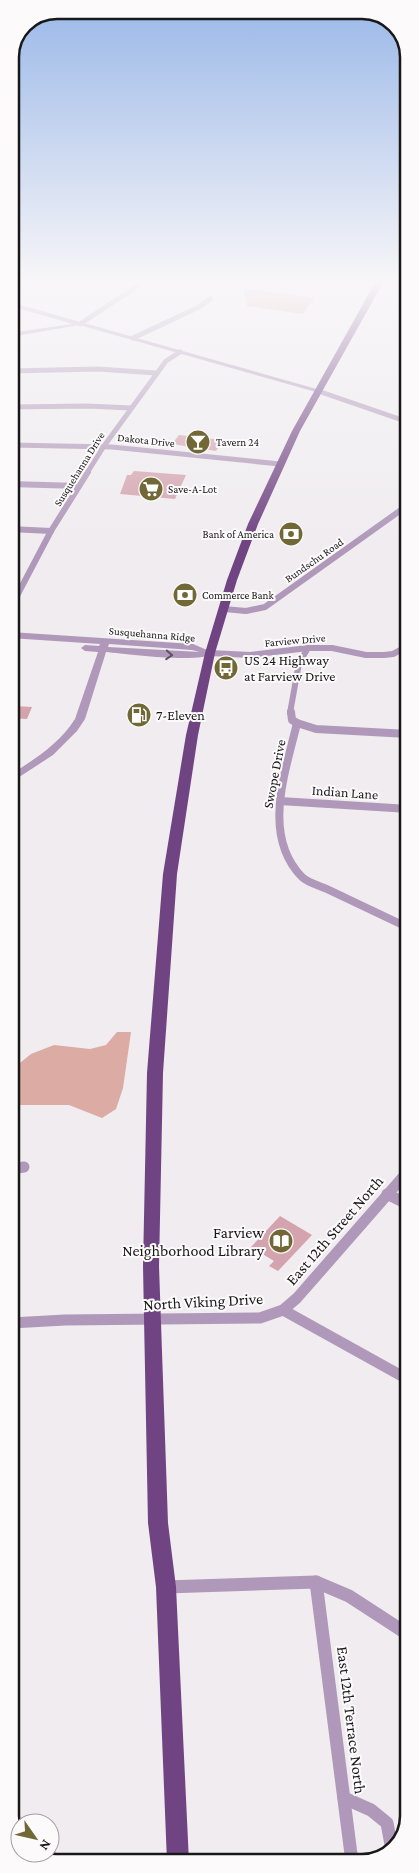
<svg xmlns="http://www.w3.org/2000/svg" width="419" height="1873" viewBox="0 0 419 1873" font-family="'Crimson Pro',serif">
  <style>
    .forest { fill: #dbaba4 }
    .building { fill: #d3a3ae }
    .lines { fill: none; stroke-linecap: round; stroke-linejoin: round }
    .minor-far4 { stroke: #af98b9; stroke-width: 5 }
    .minor-far3 { stroke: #af98b9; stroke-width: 6 }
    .minor-far2 { stroke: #af98b9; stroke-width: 8 }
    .minor-far1 { stroke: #af98b9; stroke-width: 11 }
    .minor { stroke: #af98b9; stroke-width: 13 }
    .tertiary { fill: #af98b9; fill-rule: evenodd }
    .trunk { fill: #704482; fill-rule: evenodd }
    .oneway { stroke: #5c5261 }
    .labels { text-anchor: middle; stroke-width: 4; stroke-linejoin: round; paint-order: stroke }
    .far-street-label { font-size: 11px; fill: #191819; stroke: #fdfafc }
    .far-poi-label { font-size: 11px; fill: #191819; stroke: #fdfafc; text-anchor: start }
    .poi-label { font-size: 14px; fill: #191819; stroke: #fdfafc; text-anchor: start }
    .street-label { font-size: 14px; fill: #191819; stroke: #fdfafc }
    .near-street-label { font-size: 16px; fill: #191819; stroke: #fdfafc }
    .near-poi-label { font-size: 16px; fill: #191819; stroke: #fdfafc; text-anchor: end }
    .rim { fill: none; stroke: #191819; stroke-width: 2.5 }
  </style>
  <rect width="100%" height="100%" fill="#f0ecef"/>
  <!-- forest -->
  <g class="forest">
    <path d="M243 288 314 298 303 314 247 306Z"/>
    <path d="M117 1032H131L123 1088 116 1109 102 1118 69 1105H11L10 1071 31 1054 54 1045 90 1049 106 1045Z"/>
  </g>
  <!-- building -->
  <g class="building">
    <path d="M179 435 223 440 216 451 172 444Z"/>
    <path d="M134 471 186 475 175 499 120 494 127 475H131Z"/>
    <path d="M14 706 32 707 27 719 10 718Z"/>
    <path d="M280 1216 312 1235 278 1271 269 1266 274 1261 251 1247Z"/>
  </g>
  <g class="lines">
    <!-- minor-far4 -->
    <g class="minor-far4">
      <path d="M80 324 145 281"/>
      <path d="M133 338 199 307 210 299"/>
      <path d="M10 371 98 369 156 373"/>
      <path d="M318 391 408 422"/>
      <path d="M10 407 87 406 131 408"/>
      <path d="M10 445 112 447 280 464"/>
      <path d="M87 473 104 446 166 361 180 352"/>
    </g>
    <!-- minor-far3 -->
    <g class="minor-far3">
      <path d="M10 484 79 486"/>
      <path d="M10 529 51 531"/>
      <path d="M10 609 51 531 88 472"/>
      <path d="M224 609 246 611 265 607 408 505"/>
      <path d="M210 653 250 655 308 648H332L366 655H384L393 654 408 646"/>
      <path d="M290 713 299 663 308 648"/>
    </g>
    <!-- minor-far2 -->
    <g class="minor-far2">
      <path d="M291 712 292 720 297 723C286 771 261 835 302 877 308 883 321 886 329 890 356 903 382 915 409 928"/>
      <path d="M297 723 316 729 408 734"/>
      <path d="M280 801 409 809"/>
    </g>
    <!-- minor-far1 -->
    <g class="minor-far1">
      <path d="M11 1169 24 1167"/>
      <path d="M387 1194 409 1205"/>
      <path d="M283 1310 409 1380"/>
      <path d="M11 1323 65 1320 260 1318 283 1310 297 1298 409 1170"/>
    </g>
    <!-- minor -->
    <g class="minor">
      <path d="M316 1582 352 1862"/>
      <path d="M166 1587 316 1582 349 1596 409 1635"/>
      <path d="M344 1798 371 1810 387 1823 392 1850"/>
    </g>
    <!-- tertiary -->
    <g class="tertiary">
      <path d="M10 302 320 390 321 391 316 392 79 325 10 337V333L73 324 10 306Z"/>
      <path d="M10 632 193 644 214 653C200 664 128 654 106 652L85 719 77 731 53 755 10 783V775C35 759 59 744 75 719L98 652 85 651 81 648 85 645 99 646 100 644 10 638ZM109 644 192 650 200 652 108 647Z"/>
    </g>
    <!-- trunk -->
    <path class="trunk" d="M376 281H384L300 431 258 524 237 580 215 653 198 735 177 874 163 1073 159 1266 168 1523 176 1587 189 1862H167L156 1587 148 1523 143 1266 147 1073 163 874 186 735 205 653 227 580 248 524 292 431Z"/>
  </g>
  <!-- one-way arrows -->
  <defs><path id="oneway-chevron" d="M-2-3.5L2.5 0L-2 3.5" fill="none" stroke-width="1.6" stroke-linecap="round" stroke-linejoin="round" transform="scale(1.25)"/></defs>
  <use class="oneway" href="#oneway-chevron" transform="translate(169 655) rotate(4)"/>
  <!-- sky -->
  <linearGradient id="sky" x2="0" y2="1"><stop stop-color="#9ab8e8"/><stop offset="0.52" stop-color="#f8f6f8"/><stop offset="1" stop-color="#f8f6f8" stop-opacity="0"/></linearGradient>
  <rect width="419" height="543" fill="url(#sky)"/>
  <!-- icons -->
  <defs>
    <symbol id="bar-disc" viewBox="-11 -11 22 22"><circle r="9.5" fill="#716835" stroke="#fdfafc"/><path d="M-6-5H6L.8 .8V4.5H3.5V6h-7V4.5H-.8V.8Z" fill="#fff"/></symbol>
    <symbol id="supermarket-disc" viewBox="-11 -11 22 22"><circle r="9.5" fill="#716835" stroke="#fdfafc"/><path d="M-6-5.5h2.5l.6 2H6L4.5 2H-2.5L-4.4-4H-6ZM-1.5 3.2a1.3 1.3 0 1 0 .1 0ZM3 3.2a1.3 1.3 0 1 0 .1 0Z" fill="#fff"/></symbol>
    <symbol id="bank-disc" viewBox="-11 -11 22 22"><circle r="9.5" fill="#716835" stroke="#fdfafc"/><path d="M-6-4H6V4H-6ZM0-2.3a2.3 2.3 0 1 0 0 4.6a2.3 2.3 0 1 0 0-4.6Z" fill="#fff"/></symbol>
    <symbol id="bus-disc" viewBox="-11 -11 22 22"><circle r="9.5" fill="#716835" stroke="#fdfafc"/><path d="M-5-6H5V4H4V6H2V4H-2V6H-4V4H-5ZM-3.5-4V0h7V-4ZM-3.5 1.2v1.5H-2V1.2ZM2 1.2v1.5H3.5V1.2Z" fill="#fff"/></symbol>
    <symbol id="fuel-disc" viewBox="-11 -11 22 22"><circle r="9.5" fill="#716835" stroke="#fdfafc"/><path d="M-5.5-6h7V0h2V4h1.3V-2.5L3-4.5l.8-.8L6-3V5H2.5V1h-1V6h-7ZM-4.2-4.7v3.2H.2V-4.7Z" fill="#fff"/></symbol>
    <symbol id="library-disc" viewBox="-11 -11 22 22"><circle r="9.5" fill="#716835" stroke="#fdfafc"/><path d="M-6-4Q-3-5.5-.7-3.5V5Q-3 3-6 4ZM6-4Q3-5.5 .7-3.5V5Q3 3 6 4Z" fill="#fff"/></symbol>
  </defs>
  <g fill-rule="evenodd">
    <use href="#bar-disc" x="184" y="428" width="28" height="28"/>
    <use href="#supermarket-disc" x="137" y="475" width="28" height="28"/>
    <use href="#bank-disc" x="277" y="520" width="28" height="28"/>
    <use href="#bank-disc" x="171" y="581" width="28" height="28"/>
    <use href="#bus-disc" x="212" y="654" width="28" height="28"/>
    <use href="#fuel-disc" x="125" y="701" width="28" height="28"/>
    <use href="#library-disc" x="267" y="1227" width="28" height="28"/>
  </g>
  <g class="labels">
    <!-- far-street labels -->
    <g class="far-street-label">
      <text transform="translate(146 440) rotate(6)" y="4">Dakota Drive</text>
      <text transform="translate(79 469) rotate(-58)" y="4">Susquehanna Drive</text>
      <text transform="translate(314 560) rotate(-35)" y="4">Bundschu Road</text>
      <text transform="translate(152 634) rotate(5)" y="4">Susquehanna Ridge</text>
      <text transform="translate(295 640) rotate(-5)" y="4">Farview Drive</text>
    </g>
    <!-- far-poi labels -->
    <g class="far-poi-label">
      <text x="216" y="446">Tavern 24</text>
      <text x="168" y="493">Save-A-Lot</text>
      <text x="274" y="538" text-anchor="end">Bank of America</text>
      <text x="202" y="599">Commerce Bank</text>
    </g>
    <!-- poi labels -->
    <g class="poi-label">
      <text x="244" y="665">US 24 Highway<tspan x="244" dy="16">at Farview Drive</tspan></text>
      <text x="156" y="720">7-Eleven</text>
    </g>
    <!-- street labels -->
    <g class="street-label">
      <text transform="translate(274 774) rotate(-79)" y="5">Swope Drive</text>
      <text transform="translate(345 792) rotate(4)" y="5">Indian Lane</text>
    </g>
    <!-- near-street labels -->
    <g class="near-street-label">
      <text transform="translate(334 1230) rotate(-49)" y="6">East 12th Street North</text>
      <text transform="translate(203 1301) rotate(-3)" y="6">North Viking Drive</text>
      <text transform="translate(352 1720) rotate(83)" y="6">East 12th Terrace North</text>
    </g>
    <!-- near-poi labels -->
    <g class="near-poi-label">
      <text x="264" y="1238">Farview<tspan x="264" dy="18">Neighborhood Library</tspan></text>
    </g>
  </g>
  <!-- crop -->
  <path d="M0 0H419V1873H0ZM57 19H362A38 38 0 0 1 400 57V1816A38 38 0 0 1 362 1854H57A38 38 0 0 1 19 1816V57A38 38 0 0 1 57 19Z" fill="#fdfafc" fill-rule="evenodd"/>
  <path class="rim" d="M57 19H362A38 38 0 0 1 400 57V1816A38 38 0 0 1 362 1854H57A38 38 0 0 1 19 1816V57A38 38 0 0 1 57 19Z"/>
  <!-- north arrow -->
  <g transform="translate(35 1838) rotate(124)"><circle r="24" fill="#fdfafc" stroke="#a2a0a1"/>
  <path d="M0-4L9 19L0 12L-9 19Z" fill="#716835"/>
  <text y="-8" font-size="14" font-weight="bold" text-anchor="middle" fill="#191819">N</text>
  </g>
</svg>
